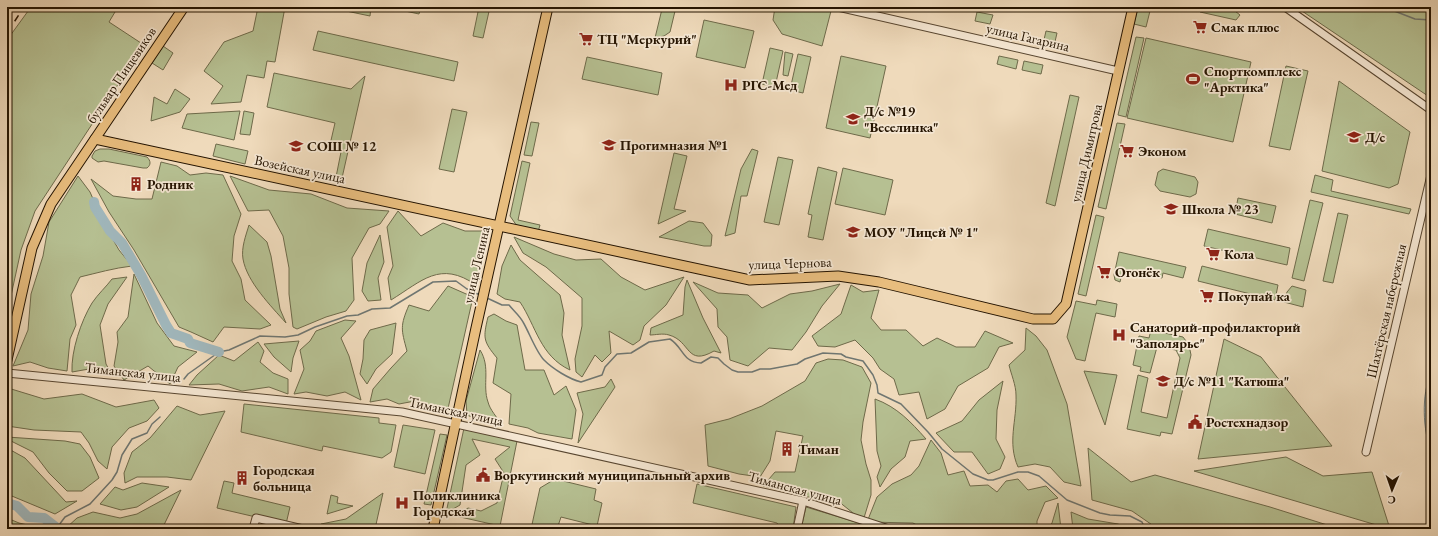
<svg xmlns="http://www.w3.org/2000/svg" width="1438" height="536" viewBox="0 0 1438 536" font-family="'EB Garamond',serif">
  <style>
    .green { fill: #b6c092; stroke: #6e6a4a }
    .water { fill: #a0b7bc; stroke: #6f7671 }
    .lines { fill: none; stroke-linecap: round; stroke-linejoin: round }
    .shore { stroke: #62665e; stroke-width: 1 }
    .stream { stroke: #6f7671; stroke-width: 1.5 }
    .river { stroke: #a0b7bc; stroke-width: 10 }
    .minor-casing { stroke: #584630; stroke-width: 9 }
    .major-casing { stroke: #251401; stroke-width: 11 }
    .minor { stroke: #f5e7d3; stroke-width: 7 }
    .major { stroke: #e8bd7e; stroke-width: 9 }
    .rail { stroke: #251401; stroke-width: 1.5; stroke-dasharray: 7 7; stroke-linecap: butt }
    .labels { text-anchor: middle; stroke-width: 3.5; stroke-linejoin: round; paint-order: stroke }
    .poi-label { font-size: 14px; font-weight: bold; fill: #251401; stroke: #f5e7d3; text-anchor: start }
    .street-label { font-size: 14px; fill: #251401; stroke: #f5e7d3 }
  </style>
  <rect width="100%" height="100%" fill="#efdabb"/>
  <filter id="stains"><feTurbulence type="fractalNoise" baseFrequency=".005" numOctaves="4"/><feColorMatrix values="0 0 0 0 .2 0 0 0 0 .09 0 0 0 0 .02 0 0 0 .5 -.17"/></filter>
  <radialGradient id="worn" r=".72"><stop offset=".6" stop-color="#630" stop-opacity="0"/><stop offset="1" stop-color="#630" stop-opacity=".3"/></radialGradient>
  <!-- green -->
  <g class="green">
    <path d="M31 7H118L109 22 144 45 35 211 21 250 7 314V40Z"/>
    <path d="M258 7H285L275 62 267 61 264 78 247 75 241 102 211 104 223 86 204 71 224 42 253 31Z"/>
    <path d="M327 7H371L370 16Z"/>
    <path d="M406 7H421L419 14 405 11Z"/>
    <path d="M479 7H490L483 38 473 36Z"/>
    <path d="M655 7H676L670 32 664 36 655 38 662 9Z"/>
    <path d="M775 7H812L831 11 822 46 782 34 773 20Z"/>
    <path d="M1138 7H1151L1146 27 1134 24Z"/>
    <path d="M1201 7H1230L1240 15 1236 20 1200 12Z"/>
    <path d="M1296 7H1431V98Z"/>
    <path d="M977 12 993 15 990 24 975 21Z"/>
    <path d="M704 20 754 31 745 68 696 57Z"/>
    <path d="M318 31 458 62 454 81 313 50Z"/>
    <path d="M1046 31 1057 33 1054 46 1043 44Z"/>
    <path d="M1136 37 1144 38 1126 117 1118 115Z"/>
    <path d="M1146 38 1251 62 1233 142 1127 118Z"/>
    <path d="M163 46 173 53 163 70 152 63Z"/>
    <path d="M770 48 783 51 775 87 762 84Z"/>
    <path d="M785 52 793 54 788 76 783 75Z"/>
    <path d="M798 54 811 57 803 93 790 90Z"/>
    <path d="M841 56 886 66 870 138 826 128Z"/>
    <path d="M999 56 1018 60 1016 69 997 64Z"/>
    <path d="M587 57 662 73 658 95 582 79Z"/>
    <path d="M1024 61 1043 65 1041 74 1022 70Z"/>
    <path d="M1286 66 1308 71 1290 150 1269 146Z"/>
    <path d="M274 73 351 89 365 76 342 178 336 177 341 152 329 149 335 123 267 107Z"/>
    <path d="M1339 81 1410 132 1398 184 1389 188 1322 171Z"/>
    <path d="M175 89 190 99 180 112 151 121 154 97 167 104Z"/>
    <path d="M1070 95 1079 97 1055 206 1046 203Z"/>
    <path d="M452 109 467 112 454 172 439 169Z"/>
    <path d="M240 111 234 140 182 128 187 114Z"/>
    <path d="M244 111 254 113 250 135 240 134Z"/>
    <path d="M531 122 539 123 532 156 524 155Z"/>
    <path d="M1117 123 1125 124 1106 209 1098 207Z"/>
    <path d="M216 144 248 151 245 164 213 156Z"/>
    <path d="M100 149H109L147 157C151 161 151 165 147 168H143L104 161 98 162 92 158V156L95 151Z"/>
    <path d="M752 149 758 151 747 196H741L735 233 725 236 741 169Z"/>
    <path d="M674 153 687 156 674 209 686 211 658 224Z"/>
    <path d="M778 157 793 160 779 225 764 222Z"/>
    <path d="M522 161 530 163 518 220 540 225 538 232 517 226 510 216Z"/>
    <path d="M161 162 177 166 190 175 206 173 223 175 241 214 234 236 232 261 241 279 245 300 271 325 260 329 224 327 213 342 191 332 179 327 134 250 109 212 91 179 113 196 136 199H152Z"/>
    <path d="M818 167 837 172 823 240 808 237 812 215 808 214Z"/>
    <path d="M843 168 893 180 885 215 835 204Z"/>
    <path d="M1163 169 1195 177 1198 182 1196 194 1190 197 1160 191 1155 185 1158 172Z"/>
    <path d="M1315 175 1333 180 1331 191 1411 209 1409 214 1311 192Z"/>
    <path d="M78 176 90 192 105 226 119 250 132 266C114 268 97 273 80 277L71 295 76 325 70 339 67 371 48 368 30 362 13 366 28 330 31 294 43 256 49 222Z"/>
    <path d="M230 176 269 190 311 194 347 208 389 211 380 224 369 228 352 258 354 300 346 311 326 317 297 329 293 327 289 294V268L283 236 269 210 248 211Z"/>
    <path d="M1238 198 1276 206 1272 223 1235 214Z"/>
    <path d="M1310 200 1323 203 1304 281 1292 278Z"/>
    <path d="M398 211 421 236 443 223 465 231H488L476 285C440 260 422 281 391 300L388 278 393 266 387 227Z"/>
    <path d="M1338 213 1348 215 1333 283 1323 281Z"/>
    <path d="M1096 215 1104 217 1086 296 1078 294Z"/>
    <path d="M689 221 703 223 712 235 711 246H704L659 237Z"/>
    <path d="M249 225 267 242 271 256 280 309 286 323C271 306 247 282 243 259 241 248 246 235 249 225Z"/>
    <path d="M1208 229 1290 248 1287 265 1204 246Z"/>
    <path d="M380 235 384 262 378 278 381 300 368 301 362 291 367 263Z"/>
    <path d="M514 237 554 254 576 260 601 259 621 277 645 290 684 277 666 305 644 326 640 340 633 345 609 331 611 353 602 362 595 355 582 377 576 372 575 359 582 326V298L546 267 523 253Z"/>
    <path d="M511 245 520 260 560 295 564 313 562 335 570 370C540 356 536 326 520 302L505 299 497 294 502 266Z"/>
    <path d="M1119 252 1186 267 1183 278 1163 273 1162 278 1123 269 1120 282 1115 280 1114 275Z"/>
    <path d="M1202 266 1278 285 1275 300 1198 281Z"/>
    <path d="M134 274 157 323 174 346 197 352 178 367 170 384 148 366 124 380 114 366 118 342 117 332 128 317Z"/>
    <path d="M127 277 108 304 100 325 106 364 112 375 89 369 72 372C71 351 81 321 92 303 98 294 106 287 112 279Z"/>
    <path d="M687 280 703 318 721 353 714 351C686 367 691 341 669 335 663 333 655 335 650 335L651 328 683 315 685 287Z"/>
    <path d="M693 282 718 293 748 295 762 308 790 294 812 291 840 284 822 306 806 332 792 350 769 348 748 366 730 360 727 337 718 327 717 309Z"/>
    <path d="M851 285 863 292 879 290 871 318 881 330H906L923 346 937 338 956 347H975L985 331 1013 343 999 347 988 368 958 386 945 409 927 419 919 392 899 395 894 379 880 369 873 358 855 340 835 347 818 346 812 336 841 314Z"/>
    <path d="M448 286 473 297 447 413 415 401 399 404 387 399 370 402 373 389 391 368 407 351C401 329 400 326 409 305L429 311Z"/>
    <path d="M1292 286 1306 290 1303 307 1284 302 1287 292Z"/>
    <path d="M1097 300 1117 304 1115 317 1096 313 1085 361 1076 359 1067 337 1076 301 1096 305Z"/>
    <path d="M494 314 506 321 517 325 525 370H544L554 395 566 386 576 410 572 439 538 433 528 428 509 424 511 394 493 383 497 358C483 341 483 338 488 317Z"/>
    <path d="M345 320 356 321 341 338 349 356 361 400 345 392 327 396 306 392 294 394 304 369 300 350 310 341 316 331Z"/>
    <path d="M396 323 392 354 376 369 367 384 360 374 363 359 364 340 370 330Z"/>
    <path d="M1026 328 1036 336 1047 350 1067 404 1081 486 1064 482 1050 467 1035 464 1018 467C1007 442 1017 421 1016 395 1016 385 1011 374 1009 365L1025 350Z"/>
    <path d="M1151 330 1183 337 1189 345 1191 355 1172 434 1161 432 1160 436 1127 429 1138 375 1148 378 1141 412 1167 418 1180 358 1176 350 1157 347 1150 373 1140 371 1141 367 1133 365 1139 336 1149 338Z"/>
    <path d="M1224 339 1261 357 1332 446 1198 459Z"/>
    <path d="M299 341 293 358 291 372 274 357 264 344Z"/>
    <path d="M258 342 264 351 260 362 273 373 288 379V394L269 387 242 391 219 384 189 385 197 375 219 355 234 361Z"/>
    <path d="M480 350C491 367 482 385 488 402 490 410 497 417 501 424L481 421 467 415 466 401Z"/>
    <path d="M828 359 843 360 862 367 871 383 863 422 861 440 866 464 871 480V495L863 521 838 501 822 502 803 495 763 486 775 472H795L803 436 776 431 770 461 760 477 739 474 708 466 705 425 729 419 762 406 805 381 816 363Z"/>
    <path d="M1084 371 1117 375 1105 425Z"/>
    <path d="M611 379 615 387 578 443 583 414 577 393 605 387Z"/>
    <path d="M1003 381 997 410 996 439 1005 457 1000 469 988 474 972 452H954L936 433 962 421 979 400Z"/>
    <path d="M8 388 44 399 82 394 116 407 154 400 159 408 147 421 129 428 112 447 107 469 98 461 89 443 81 432 34 430 7 426Z"/>
    <path d="M875 399C897 407 911 422 926 439L910 441 905 457 891 469 880 487 877 477 881 466 877 451Z"/>
    <path d="M244 404 379 418V423L396 425 391 452 382 458 323 446 322 451 241 432Z"/>
    <path d="M177 406 200 415 225 411 191 480 167 477H137L125 483 124 473 132 452 150 438Z"/>
    <path d="M403 425 435 430 425 474 394 467Z"/>
    <path d="M464 428 517 441 500 526 456 516 468 508 481 511 497 503 504 473 495 459 510 447 472 439 480 455 466 465 460 505 446 513Z"/>
    <path d="M440 434 447 435 431 505 424 504Z"/>
    <path d="M7 437 65 441 80 444 90 457 99 478 82 491H67L49 473 33 452 7 439Z"/>
    <path d="M931 440 941 453 948 475 964 471 970 486 988 485 997 492 1006 481 1018 479 1028 490 1046 486 1058 498 1045 502 1037 521V529H924L913 523 867 522 877 497 892 484 911 475 919 466Z"/>
    <path d="M7 448 25 458 66 502 77 501 55 514 7 494Z"/>
    <path d="M1088 448 1131 482 1155 475 1270 507 1340 529H1236C1211 521 1184 529 1158 529L1132 511 1092 500Z"/>
    <path d="M1286 457 1323 476 1372 472 1390 529 1194 471Z"/>
    <path d="M555 479 596 489 594 500 602 503 597 526 561 517 557 529H531L540 488Z"/>
    <path d="M224 481 234 483 232 493 290 507 286 524 217 508Z"/>
    <path d="M142 483 169 487 137 507 121 510 100 504 115 487 123 490Z"/>
    <path d="M697 484 796 507 793 529H781L777 523 693 503Z"/>
    <path d="M181 490 162 529H67L66 528 77 518 93 512 120 518 137 514Z"/>
    <path d="M383 493 375 529H320L321 524 346 519Z"/>
    <path d="M331 495 338 497 337 503 353 506 327 514Z"/>
    <path d="M1058 503 1061 529H1048L1052 523Z"/>
    <path d="M806 507 859 523 858 529H815L809 528 808 529H801Z"/>
    <path d="M1071 512 1088 519 1118 524 1129 529H1073Z"/>
    <path d="M7 518 19 523 44 529H7Z"/>
  </g>
  <!-- water -->
  <path class="water" d="M1431 372V453C1423 428 1421 397 1431 372Z"/>
  <g class="lines">
    <!-- shore -->
    <path class="shore" d="M1431 387C1428 405 1427 423 1431 441"/>
    <!-- stream -->
    <g class="stream">
      <path d="M1384 7 1415 19 1431 20"/>
      <path d="M487 298 502 305H509C513 310 520 316 523 322 529 332 536 352 544 360 553 369 569 379 581 382L602 375 605 367 617 354 631 353 649 342 670 339C684 348 682 362 701 363L711 357 718 358 724 364 732 370 738 372H752L760 369H770L797 364 805 359 823 353 841 354 846 357 863 361 873 375 877 385 878 393 901 404 928 432 942 449 973 474 988 480H993L1018 472H1028L1039 476 1067 500 1100 513 1110 515 1130 516 1142 522 1145 529"/>
      <path d="M184 379 188 374 219 352 229 350 260 336 285 337 298 335 315 327 347 316 358 315 372 309 390 308 433 282 456 281 467 289 480 295"/>
      <path d="M56 529 65 517 90 504 112 480 117 472 122 455 132 439 147 433 152 424 160 417"/>
    </g>
    <!-- river -->
    <g class="river">
      <path d="M94 202 95 207 110 231 122 243 141 275 166 325 171 333 188 339 190 343 219 352"/>
      <path d="M7 503 17 506 28 517 44 518 57 528"/>
    </g>
    <defs>
      <g id="minor">
        <path d="M838 7 1118 71"/>
        <path d="M1285 7 1431 110"/>
        <path d="M7 373 402 412 803 501 889 529"/>
        <path d="M1366 452 1431 175"/>
        <path d="M253 529 256 518 303 529"/>
        <path d="M797 529 803 501"/>
      </g>
      <g id="major">
        <path d="M95 139 750 280 838 276 879 282 1033 319H1053L1066 304 1133 7"/>
        <path d="M7 360 32 248 51 204 184 7"/>
        <path d="M433 529 476 328 548 7"/>
      </g>
    </defs>
    <!-- minor casing -->
    <use href="#minor" class="minor-casing"/>
    <!-- major casing -->
    <use href="#major" class="major-casing"/>
    <!-- minor -->
    <use href="#minor" class="minor"/>
    <!-- major -->
    <use href="#major" class="major"/>
    <!-- rail -->
    <path class="rail" d="M7 33 24 7"/>
  </g>
  <!-- icons -->
  <defs>
    <symbol id="supermarket-bare" viewBox="-9 -9 18 18"><path d="M-6-5.5h2.5l.6 2H6L4.5 2H-2.5L-4.4-4H-6ZM-1.5 3.2a1.3 1.3 0 1 0 .1 0ZM3 3.2a1.3 1.3 0 1 0 .1 0Z" fill="#8f2418" stroke="#f5e7d3" stroke-width="2.5" paint-order="stroke"/></symbol>
    <symbol id="stadium-bare" viewBox="-9 -9 18 18"><path d="M0-5a6.5 5 0 1 0 0 10a6.5 5 0 1 0 0-10ZM-3.5-1.8h7v3.6h-7Z" fill="#8f2418" stroke="#f5e7d3" stroke-width="2.5" paint-order="stroke"/></symbol>
    <symbol id="hospital-bare" viewBox="-9 -9 18 18"><path d="M-5-5h3v3.5h4V-5h3V5h-3V1.5h-4V5h-3Z" fill="#8f2418" stroke="#f5e7d3" stroke-width="2.5" paint-order="stroke"/></symbol>
    <symbol id="school-bare" viewBox="-9 -9 18 18"><path d="M0-5L7-2L0 1L-7-2ZM-4 1L0 2.5L4 1V4Q0 6-4 4Z" fill="#8f2418" stroke="#f5e7d3" stroke-width="2.5" paint-order="stroke"/></symbol>
    <symbol id="building-bare" viewBox="-9 -9 18 18"><path d="M-4-6H4V6H1V3H-1V6H-4ZM-2.5-4.3h1.7v1.8h-1.7ZM.8-4.3h1.7v1.8H.8ZM-2.5-1h1.7V.8h-1.7ZM.8-1h1.7V.8H.8Z" fill="#8f2418" stroke="#f5e7d3" stroke-width="2.5" paint-order="stroke"/></symbol>
    <symbol id="civic-bare" viewBox="-9 -9 18 18"><path d="M-.6-6.5H3V-4.5H.6V-3L4-1V1h2V6H-6V1h2V-1L-.6-3ZM-1.2 2.5V6h2.4V2.5Z" fill="#8f2418" stroke="#f5e7d3" stroke-width="2.5" paint-order="stroke"/></symbol>
  </defs>
  <g fill-rule="evenodd">
    <use href="#supermarket-bare" x="1190" y="17" width="20" height="20"/>
    <use href="#supermarket-bare" x="576" y="29" width="20" height="20"/>
    <use href="#stadium-bare" x="1183" y="69" width="20" height="20"/>
    <use href="#hospital-bare" x="721" y="75" width="20" height="20"/>
    <use href="#school-bare" x="843" y="109" width="20" height="20"/>
    <use href="#school-bare" x="1344" y="127" width="20" height="20"/>
    <use href="#school-bare" x="599" y="135" width="20" height="20"/>
    <use href="#school-bare" x="286" y="136" width="20" height="20"/>
    <use href="#supermarket-bare" x="1117" y="141" width="20" height="20"/>
    <use href="#building-bare" x="126" y="174" width="20" height="20"/>
    <use href="#school-bare" x="1161" y="199" width="20" height="20"/>
    <use href="#school-bare" x="843" y="222" width="20" height="20"/>
    <use href="#supermarket-bare" x="1203" y="244" width="20" height="20"/>
    <use href="#supermarket-bare" x="1094" y="262" width="20" height="20"/>
    <use href="#supermarket-bare" x="1197" y="286" width="20" height="20"/>
    <use href="#hospital-bare" x="1109" y="325" width="20" height="20"/>
    <use href="#school-bare" x="1153" y="371" width="20" height="20"/>
    <use href="#civic-bare" x="1185" y="412" width="20" height="20"/>
    <use href="#building-bare" x="777" y="439" width="20" height="20"/>
    <use href="#civic-bare" x="473" y="465" width="20" height="20"/>
    <use href="#building-bare" x="232" y="468" width="20" height="20"/>
    <use href="#hospital-bare" x="392" y="493" width="20" height="20"/>
  </g>
  <g class="labels">
    <!-- poi labels -->
    <g class="poi-label">
      <text x="1211" y="32">Смак плюс</text>
      <text x="597" y="44">ТЦ "Меркурий"</text>
      <text x="1204" y="76">Спорткомплекс<tspan x="1204" dy="16">"Арктика"</tspan></text>
      <text x="742" y="90">РГС-Мед</text>
      <text x="864" y="116">Д/с №19<tspan x="864" dy="16">"Веселинка"</tspan></text>
      <text x="1365" y="142">Д/с</text>
      <text x="620" y="150">Прогимназия №1</text>
      <text x="307" y="151">СОШ № 12</text>
      <text x="1138" y="156">Эконом</text>
      <text x="147" y="189">Родник</text>
      <text x="1182" y="214">Школа № 23</text>
      <text x="864" y="237">МОУ "Лицей № 1"</text>
      <text x="1224" y="259">Кола</text>
      <text x="1115" y="277">Огонёк</text>
      <text x="1218" y="301">Покупай ка</text>
      <text x="1130" y="332">Санаторий-профилакторий<tspan x="1130" dy="16">"Заполярье"</tspan></text>
      <text x="1174" y="386">Д/с №11 "Катюша"</text>
      <text x="1206" y="427">Ростехнадзор</text>
      <text x="798" y="454">Тиман</text>
      <text x="253" y="475">Городская<tspan x="253" dy="16">больница</tspan></text>
      <text x="494" y="480">Воркутинский муниципальный архив</text>
      <text x="413" y="500">Поликлиника<tspan x="413" dy="16">Городская</tspan></text>
    </g>
    <!-- street labels -->
    <g class="street-label">
      <text transform="translate(1028 37) rotate(13)" y="5">улица Гагарина</text>
      <text transform="translate(121 75) rotate(-56)" y="5">бульвар Пищевиков</text>
      <text transform="translate(1086 153) rotate(-77)" y="5">улица Димитрова</text>
      <text transform="translate(300 169) rotate(12)" y="5">Возейская улица</text>
      <text transform="translate(790 263) rotate(-2)" y="5">улица Чернова</text>
      <text transform="translate(476 265) rotate(-77)" y="5">улица Ленина</text>
      <text transform="translate(1386 311) rotate(-77)" y="5">Шахтёрская набережная</text>
      <text transform="translate(133 372) rotate(6)" y="5">Тиманская улица</text>
      <text transform="translate(456 411) rotate(12)" y="5">Тиманская улица</text>
      <text transform="translate(795 488) rotate(15)" y="5">Тиманская улица</text>
    </g>
  </g>
  <!-- margin -->
  <rect width="1438" height="536" fill="none" stroke="#efdabb" stroke-width="24"/>
  <rect x="8" y="8" width="1422" height="520" fill="none" stroke="#251401" stroke-width="2"/>
  <rect x="12" y="12" width="1414" height="512" fill="none" stroke="#251401"/>
  <!-- north arrow -->
  <g transform="translate(1392 490) rotate(182)" stroke="#f5e7d3" stroke-width="3" paint-order="stroke">
  <path d="M0-3L7 15L0 10L-7 15Z" fill="#251401"/>
  <text y="-6" font-size="11" font-weight="bold" text-anchor="middle" fill="#251401">С</text>
  </g>
  <rect width="100%" height="100%" filter="url(#stains)"/>
  <rect width="100%" height="100%" fill="url(#worn)"/>
</svg>
